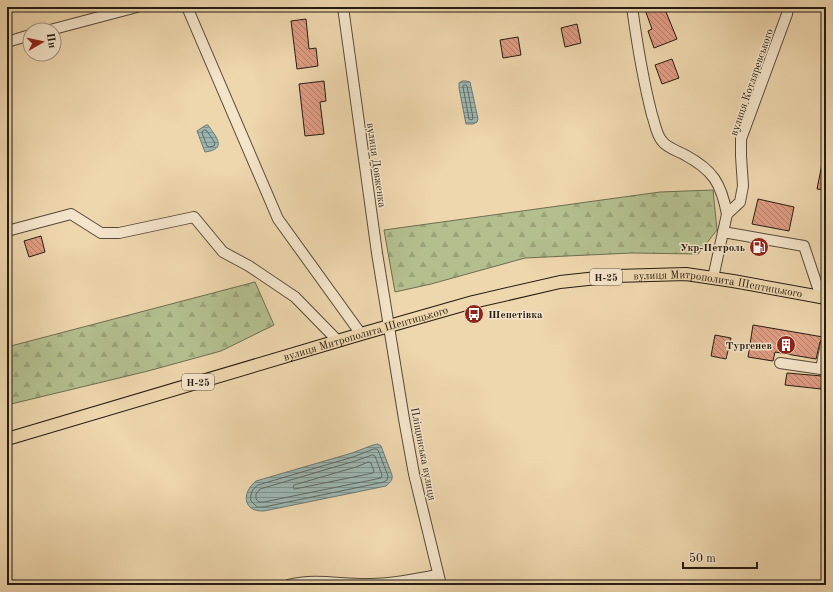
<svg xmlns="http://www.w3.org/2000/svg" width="833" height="592" viewBox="0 0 833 592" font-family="'Old Standard TT',serif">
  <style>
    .forest { fill: url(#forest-firs); stroke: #6c6e50 }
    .water { fill: url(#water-rules); stroke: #6c7973 }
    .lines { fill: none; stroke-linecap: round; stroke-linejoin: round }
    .shore { stroke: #606a62; stroke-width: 1 }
    .building { fill: url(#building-back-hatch); stroke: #251c12 }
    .minor-casing { stroke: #574a39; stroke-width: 12 }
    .major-casing { stroke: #251c12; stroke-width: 14 }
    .minor { stroke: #f4e4ca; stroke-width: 10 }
    .major { stroke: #eed6ad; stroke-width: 12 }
    .labels { text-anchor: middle; stroke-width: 3; stroke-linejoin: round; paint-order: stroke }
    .shield { fill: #f4e4ca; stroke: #635849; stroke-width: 1 }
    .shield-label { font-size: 10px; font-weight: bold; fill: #251c12 }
    .street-label { font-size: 11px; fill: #251c12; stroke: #f4e4ca }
    .poi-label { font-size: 11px; font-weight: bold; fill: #251c12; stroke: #f4e4ca; text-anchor: end }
  </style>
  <defs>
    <pattern id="forest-firs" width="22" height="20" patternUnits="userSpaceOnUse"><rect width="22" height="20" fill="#b4bf8e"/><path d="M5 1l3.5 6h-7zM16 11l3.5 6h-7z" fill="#9ba479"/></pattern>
    <pattern id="water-rules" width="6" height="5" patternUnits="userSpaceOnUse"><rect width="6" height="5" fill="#9cb7b3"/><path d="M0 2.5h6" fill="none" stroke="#7f9490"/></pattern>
    <pattern id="building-back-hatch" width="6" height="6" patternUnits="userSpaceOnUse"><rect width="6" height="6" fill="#df9c82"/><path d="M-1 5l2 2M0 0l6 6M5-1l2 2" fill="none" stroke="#b57e69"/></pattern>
  </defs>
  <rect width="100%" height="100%" fill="#eed6ad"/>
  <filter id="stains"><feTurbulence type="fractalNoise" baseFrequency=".005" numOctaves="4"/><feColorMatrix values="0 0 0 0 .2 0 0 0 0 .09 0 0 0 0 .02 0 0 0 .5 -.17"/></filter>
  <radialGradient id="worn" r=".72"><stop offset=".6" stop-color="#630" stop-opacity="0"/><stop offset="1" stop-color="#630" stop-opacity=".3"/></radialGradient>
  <!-- forest -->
  <g class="forest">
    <path d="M713 190 717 230 698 254 631 253 525 258 431 284 395 292 384 230 660 192Z"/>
    <path d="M255 282 274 325 221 351 148 371 7 405V347Z"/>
  </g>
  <!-- water -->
  <g class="water">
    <path d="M462 81H466L470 82 478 119 477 122 473 124H466L459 88V83Z"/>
    <path d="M206 125H208C216 137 228 149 205 152L197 131Z"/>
    <path d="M378 444 381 446 392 475C393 481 389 483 386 486L264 511C243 512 241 493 256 481L352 453 373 445Z"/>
  </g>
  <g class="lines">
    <!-- shore -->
    <g class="shore">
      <path d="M464 85H466L467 86 473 118 472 120 469 119 463 87Z"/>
      <path d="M205 130 207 131 215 143 214 146 209 147 207 146 202 133V132Z"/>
      <path d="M374 449H377L378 450 388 476 387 480 384 482 264 507H257L251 501C250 494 252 489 258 485L353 457Z"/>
      <path d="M373 455 375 456 382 475 381 478 264 502H259L256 499V494L260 489 355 461Z"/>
      <path d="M369 462 371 463 374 471 373 473 295 489 293 488 294 485 356 467Z"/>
    </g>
  </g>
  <!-- building -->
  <g class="building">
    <path d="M644 7H664L677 39 654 48 648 31 652 29Z"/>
    <path d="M306 19 309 49 316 48 318 66 297 69 291 21Z"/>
    <path d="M577 24 581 43 565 47 561 28Z"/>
    <path d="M518 37 521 55 503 58 500 40Z"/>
    <path d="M672 59 679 78 662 84 655 65Z"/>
    <path d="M324 81 326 101 320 102 324 134 305 136 299 84Z"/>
    <path d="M822 164H826V190L817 189Z"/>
    <path d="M758 199 794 207 789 231 752 224Z"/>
    <path d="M41 236 45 252 29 257 24 241Z"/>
    <path d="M753 325 823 337 820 342 816 359 775 352 773 361 748 357Z"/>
    <path d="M715 335 731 338 726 359 711 356Z"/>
    <path d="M787 373 822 376 821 389 785 385Z"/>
  </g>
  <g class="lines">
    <defs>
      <g id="minor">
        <path d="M187 7 278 219 361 334"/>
        <path d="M343 7 377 253 404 419 414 474 441 585"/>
        <path d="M632 7C637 43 643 80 652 115 655 123 656 134 662 141 667 148 678 151 685 155 713 170 721 183 727 214"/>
        <path d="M50 30 137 7"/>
        <path d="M7 42 30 35"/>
        <path d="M7 231 71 214 101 233H119L194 217 223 252 249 266 295 297 338 341"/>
        <path d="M723 232 804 246 821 297"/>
        <path d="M713 278 727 214 740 202 743 186 741 156V139L787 14 788 7"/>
        <path d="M780 363 821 369 826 343"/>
        <path d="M288 585C317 578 342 585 371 584 394 584 416 579 438 575"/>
      </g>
      <g id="major">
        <path id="s1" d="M7 439 361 334 473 302 560 282 616 276 686 274 733 281 826 298"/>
      </g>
    </defs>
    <!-- minor casing -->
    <use href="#minor" class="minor-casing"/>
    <!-- major casing -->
    <use href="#major" class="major-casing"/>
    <!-- minor -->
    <use href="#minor" class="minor"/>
    <!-- major -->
    <use href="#major" class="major"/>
  </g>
  <!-- icons -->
  <defs>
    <symbol id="fuel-disc" viewBox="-11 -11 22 22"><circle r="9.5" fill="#8f2418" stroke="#f4e4ca"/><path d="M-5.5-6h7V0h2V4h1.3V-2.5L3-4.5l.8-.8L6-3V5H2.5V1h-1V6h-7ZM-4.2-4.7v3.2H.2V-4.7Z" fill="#fff"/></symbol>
    <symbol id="bus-disc" viewBox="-11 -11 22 22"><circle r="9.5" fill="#8f2418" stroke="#f4e4ca"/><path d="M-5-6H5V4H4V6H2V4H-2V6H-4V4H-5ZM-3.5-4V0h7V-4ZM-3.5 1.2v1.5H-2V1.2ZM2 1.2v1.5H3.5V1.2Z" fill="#fff"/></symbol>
    <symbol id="building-disc" viewBox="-11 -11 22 22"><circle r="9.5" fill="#8f2418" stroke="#f4e4ca"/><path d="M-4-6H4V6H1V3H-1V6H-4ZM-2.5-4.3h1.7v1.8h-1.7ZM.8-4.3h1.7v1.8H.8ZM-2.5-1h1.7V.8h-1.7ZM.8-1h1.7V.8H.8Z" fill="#fff"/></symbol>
  </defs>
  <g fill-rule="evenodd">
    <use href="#fuel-disc" x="748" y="236" width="22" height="22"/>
    <use href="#bus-disc" x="463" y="303" width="22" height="22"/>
    <use href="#building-disc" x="775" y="334" width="22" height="22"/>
  </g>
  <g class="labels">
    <!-- shield labels -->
    <g class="shield">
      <rect x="590" y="269" width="32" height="16" rx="3"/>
      <rect x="182" y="374" width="32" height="16" rx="3"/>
    </g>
    <g class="shield-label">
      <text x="606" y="281">Н-25</text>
      <text x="198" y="386">Н-25</text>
    </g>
    <!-- street labels -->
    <g class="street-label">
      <text transform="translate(751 82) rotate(-71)" y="4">вулиця Котляревського</text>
      <text transform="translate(377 165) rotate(82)" y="4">вулиця Довженка</text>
      <text dy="4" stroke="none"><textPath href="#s1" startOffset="734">вулиця Митрополита Шептицького</textPath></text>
      <text dy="4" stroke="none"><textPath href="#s1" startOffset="374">вулиця Митрополита Шептицького</textPath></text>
      <text transform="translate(424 454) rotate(79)" y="4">Пліщинська вулиця</text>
    </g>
    <!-- poi labels -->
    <g class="poi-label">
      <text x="745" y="251">Укр-Петроль</text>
      <text x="488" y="318" text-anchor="start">Шепетівка</text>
      <text x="772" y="349">Тургенев</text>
    </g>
  </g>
  <!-- margin -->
  <rect width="833" height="592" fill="none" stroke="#eed6ad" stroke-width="24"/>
  <rect x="8" y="8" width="817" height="576" fill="none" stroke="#251c12" stroke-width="2"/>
  <rect x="12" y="12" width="809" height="568" fill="none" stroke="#251c12"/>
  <!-- north arrow -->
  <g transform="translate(42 42) rotate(81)"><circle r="19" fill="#f4e4ca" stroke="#a19480"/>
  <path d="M0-3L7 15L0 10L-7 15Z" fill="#8f2418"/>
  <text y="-6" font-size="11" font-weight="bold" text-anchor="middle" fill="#251c12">Пн</text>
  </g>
  <!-- scale -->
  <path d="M683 562v6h74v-6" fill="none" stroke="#251c12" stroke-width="2"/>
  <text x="689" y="562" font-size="12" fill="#251c12" stroke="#f4e4ca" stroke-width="3" paint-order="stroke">50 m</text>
  <rect width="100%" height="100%" filter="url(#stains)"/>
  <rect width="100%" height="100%" fill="url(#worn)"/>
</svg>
